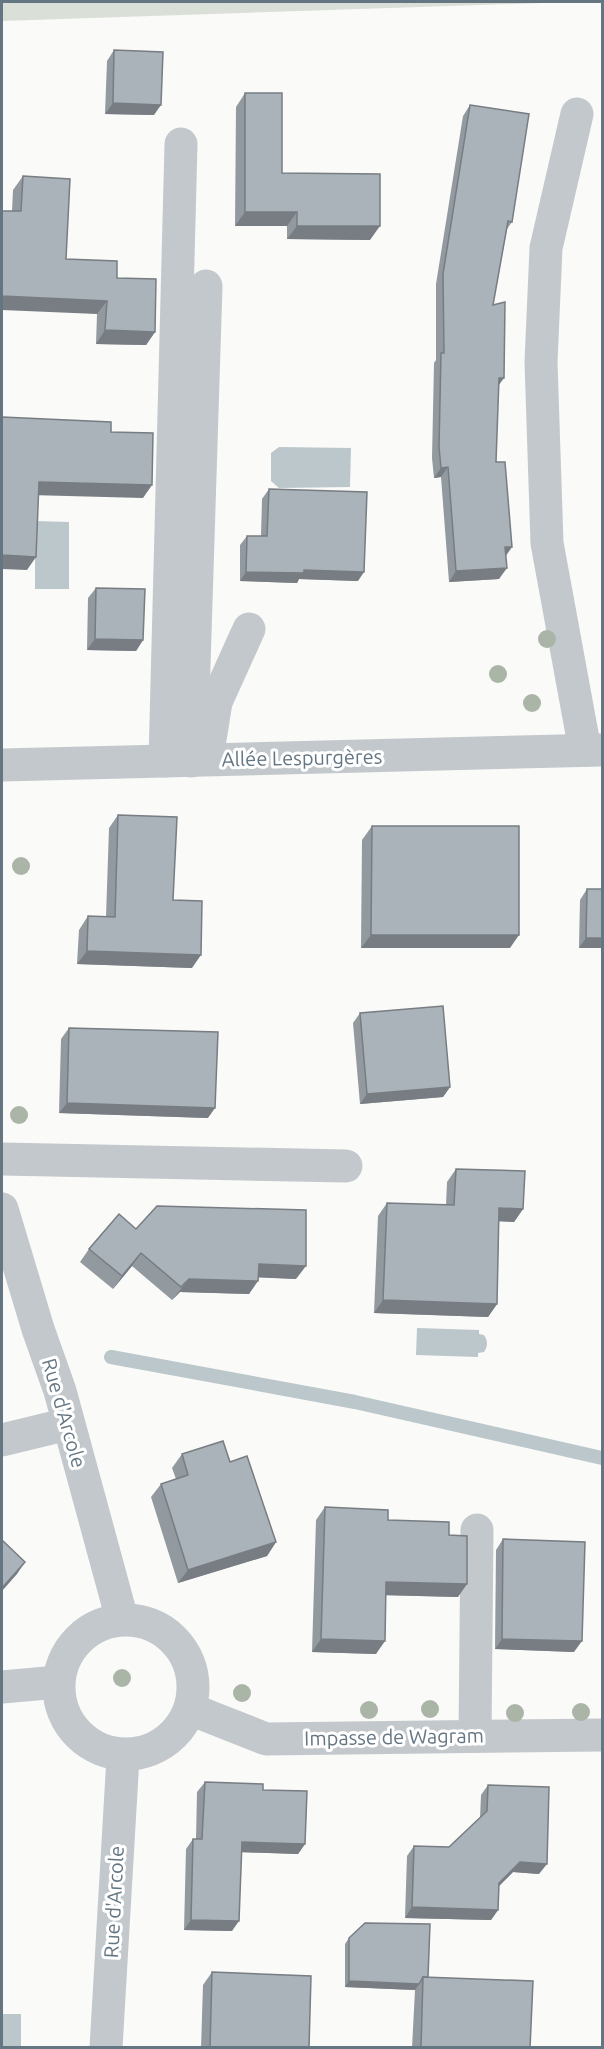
<svg xmlns="http://www.w3.org/2000/svg" width="604" height="2049" viewBox="0 0 604 2049" font-family="Ubuntu,sans-serif">
  <style>
    .green { fill: #dadfd7 }
    .water { fill: #bbc7cb }
    .lines { fill: none; stroke-linecap: round; stroke-linejoin: round }
    .stream { stroke: #bbc7cb; stroke-width: 14 }
    .minor { stroke: #c3c8cc; stroke-width: 33 }
    .tree { fill: #aab4a7 }
    .wall { fill: #929a9f }
    .shaded-wall { fill: #777d82 }
    .building { fill: #aab3b9; stroke: #777d82; stroke-width: 1.5 }
    .labels { text-anchor: middle; stroke-width: 6; stroke-linejoin: round; paint-order: stroke }
    .street-label { font-size: 20px; fill: #657683; stroke: #fff }
  </style>
  <rect width="100%" height="100%" fill="#fafaf8"/>
  <!-- green -->
  <path class="green" d="M2 2H572L2 21Z"/>
  <!-- water -->
  <g class="water">
    <path d="M279 447 351 448 350 487 279 488 271 481V453Z"/>
    <path d="M35 521 69 522V589H35Z"/>
    <path d="M417 1328 479 1330V1334L484 1335C488 1341 488 1346 484 1352L478 1353V1357L416 1355Z"/>
    <rect x="2" y="2014" width="19" height="33"/>
  </g>
  <g class="lines">
    <!-- stream -->
    <path class="stream" d="M111 1357 355 1402 602 1458"/>
    <!-- minor -->
    <g class="minor">
      <path d="M577 114 546 248 541 362 547 543 585 750"/>
      <path d="M208 752 216 702 249 629"/>
      <path d="M165 761 181 144"/>
      <path d="M191 761 206 286"/>
      <path d="M2 765 602 750"/>
      <path d="M2 1159 346 1166"/>
      <path d="M2 1209 38 1329 60 1391 122 1619"/>
      <path d="M2 1440 68 1424"/>
      <circle cx="126" cy="1687" r="67"/>
      <path d="M2 1687 58 1682"/>
      <path d="M190 1709 266 1739 602 1735"/>
      <path d="M475 1736 477 1530"/>
      <path d="M106 2048 123 1757"/>
    </g>
  </g>
  <!-- trees -->
  <g class="tree">
    <circle cx="547" cy="639" r="9"/>
    <circle cx="498" cy="674" r="9"/>
    <circle cx="532" cy="703" r="9"/>
    <circle cx="21" cy="866" r="9"/>
    <circle cx="19" cy="1115" r="9"/>
    <circle cx="122" cy="1678" r="9"/>
    <circle cx="242" cy="1693" r="9"/>
    <circle cx="430" cy="1709" r="9"/>
    <circle cx="369" cy="1710" r="9"/>
    <circle cx="581" cy="1712" r="9"/>
    <circle cx="515" cy="1713" r="9"/>
  </g>
  <!-- wall -->
  <g class="wall">
    <path d="M114 50 154 115 105 114 107 61Z"/>
    <path d="M245 93 282 173 370 240 287 239V226H235L236 107Z"/>
    <path d="M470 105 512 222 507 229 493 305 498 386 496 462 512 547 506 556 499 579 449 582 441 477 434 478 432 458 434 363 436 360V284L463 116Z"/>
    <path d="M23 176 66 259 117 278 155 332 146 345 96 344 97 314 12 211 13 190Z"/>
    <path d="M269 489 358 581 299 579 297 583 240 581V545L247 536H261L262 499Z"/>
    <path d="M96 588 143 640 136 651 87 650 88 598Z"/>
    <path d="M118 815 173 900 192 968 77 964 79 930 88 916 106 917 109 828Z"/>
    <path d="M372 826 510 948H361L362 840Z"/>
    <path d="M587 889H603V948H579L580 900Z"/>
    <path d="M360 1013 450 1087 443 1097 360 1104 353 1023Z"/>
    <path d="M69 1028 208 1118 59 1113 61 1039Z"/>
    <path d="M456 1169 523 1209 514 1222 499 1221 497 1304 488 1317 374 1313 378 1216 387 1203 446 1205 447 1182Z"/>
    <path d="M136 1229 296 1279 258 1277 249 1294 180 1292 172 1300 132 1266 113 1289 80 1262 89 1249Z"/>
    <path d="M182 1454 230 1462 276 1542 267 1556 178 1583 151 1497 161 1484 176 1479 172 1468Z"/>
    <path d="M325 1507 388 1520 449 1535 458 1597 386 1595 376 1654 312 1652 316 1520Z"/>
    <path d="M503 1539 574 1652 495 1649 496 1550Z"/>
    <path d="M205 1782 263 1790 305 1844 298 1854 242 1852 232 1931 184 1930 186 1849 193 1839H196L197 1792Z"/>
    <path d="M488 1785 539 1874 513 1872 499 1886 498 1910 491 1920 405 1918 407 1856 414 1846 449 1847 480 1818 481 1795Z"/>
    <path d="M349 1938 428 1977 530 2048H412L415 1990 345 1987V1944Z"/>
    <path d="M212 1972 309 2048H201L203 1985Z"/>
  </g>
  <!-- shaded-wall -->
  <g class="shaded-wall">
    <path d="M113 103 161 105 154 115 105 114Z"/>
    <path d="M245 212H297L287 226H235Z"/>
    <path d="M297 226H380L370 240 287 239Z"/>
    <path d="M2 296 107 301 97 314 2 310Z"/>
    <path d="M105 330 155 332 146 345 96 344Z"/>
    <path d="M499 378H504L496 389Z"/>
    <path d="M448 467 441 477 434 478 441 468Z"/>
    <path d="M39 482 152 485 143 498 30 495Z"/>
    <path d="M505 547H512L504 557Z"/>
    <path d="M2 555 36 557 27 570 2 569Z"/>
    <path d="M507 568 499 579 449 582 456 571Z"/>
    <path d="M304 570 364 572 358 581 299 579 297 583 240 581 246 572Z"/>
    <path d="M95 639 143 640 136 651 87 650Z"/>
    <path d="M371 935H519L510 948H361Z"/>
    <path d="M586 938H603V948H579Z"/>
    <path d="M87 951 201 955 192 968 77 964Z"/>
    <path d="M450 1087 443 1097 360 1104 367 1094Z"/>
    <path d="M67 1103 215 1108 208 1118 59 1113Z"/>
    <path d="M499 1208 523 1209 514 1222 490 1221Z"/>
    <path d="M141 1253 132 1266 113 1289 122 1276Z"/>
    <path d="M259 1264 306 1266 296 1279 249 1277Z"/>
    <path d="M189 1279 258 1281 249 1294 180 1292 172 1300Z"/>
    <path d="M383 1300 497 1304 488 1317 374 1313Z"/>
    <path d="M276 1542 267 1556 178 1583 188 1570Z"/>
    <path d="M25 1562 17 1574 2 1591V1588Z"/>
    <path d="M386 1582 467 1584 458 1597 377 1595Z"/>
    <path d="M321 1639 385 1641 376 1654 312 1652Z"/>
    <path d="M502 1639 582 1641 574 1652 495 1649Z"/>
    <path d="M242 1842 305 1844 298 1854 235 1852Z"/>
    <path d="M520 1862 547 1864 539 1874 513 1872 492 1893 499 1883Z"/>
    <path d="M412 1907 498 1910 491 1920 405 1918Z"/>
    <path d="M191 1920 239 1921 232 1931 184 1930Z"/>
    <path d="M349 1981 419 1984 415 1990 345 1987Z"/>
  </g>
  <!-- building -->
  <g class="building">
    <path d="M114 50 163 52 161 105 113 103Z"/>
    <path d="M245 93H282V173L380 174V226H297V212H245Z"/>
    <path d="M470 105 529 114 512 222 508 221 493 305 505 302 504 378H499L496 462H505L512 547H505L507 568 456 571 448 467 441 468 439 447 441 353H444L443 274Z"/>
    <path d="M23 176 70 179 66 259 117 261V278L156 279 155 332 105 330 107 301 2 296V211H21Z"/>
    <path d="M2 417 111 422V432L153 433 152 485 39 482 36 557 2 555Z"/>
    <path d="M269 489 367 492 364 572 304 570V573L246 572 247 536H267Z"/>
    <path d="M96 588 145 589 143 640 95 639Z"/>
    <path d="M118 815 177 817 173 900 202 901 201 955 87 951 88 916 115 917Z"/>
    <path d="M372 826H519V935H371Z"/>
    <path d="M587 889H603V938H586Z"/>
    <path d="M443 1006 450 1087 367 1094 360 1013Z"/>
    <path d="M69 1028 218 1032 215 1108 67 1103Z"/>
    <path d="M456 1169 525 1171 523 1209 499 1208 497 1304 383 1300 387 1203 454 1205Z"/>
    <path d="M157 1206 306 1210V1266L259 1264 258 1281 189 1279 181 1287 141 1253 122 1276 89 1249 119 1214 136 1229Z"/>
    <path d="M223 1441 230 1462 247 1456 276 1542 188 1570 161 1484 188 1475 182 1454Z"/>
    <path d="M325 1507 388 1510V1520L449 1522V1535L467 1536V1584L386 1582 385 1641 321 1639Z"/>
    <path d="M503 1539 585 1542 582 1641 502 1639Z"/>
    <path d="M2 1540 25 1562 2 1588Z"/>
    <path d="M205 1782 263 1784V1790L307 1791 305 1844 242 1842 239 1921 191 1920 193 1839H202Z"/>
    <path d="M488 1785 549 1787 547 1864 520 1862 499 1883 498 1910 412 1907 414 1846 449 1847 487 1811Z"/>
    <path d="M365 1923 430 1924 428 1977H423L419 1984 349 1981V1938Z"/>
    <path d="M212 1972 311 1976 309 2048H210Z"/>
    <path d="M423 1977 533 1981 530 2048H421Z"/>
  </g>
  <g class="labels">
    <!-- street labels -->
    <g class="street-label">
      <text transform="translate(302 758) rotate(-1)" y="7">Allée Lespurgères</text>
      <text transform="translate(64 1413) rotate(74)" y="7">Rue d'Arcole</text>
      <text transform="translate(394 1737) rotate(-1)" y="7">Impasse de Wagram</text>
      <text transform="translate(114 1902) rotate(-87)" y="7">Rue d'Arcole</text>
    </g>
  </g>
  <!-- border -->
  <rect width="604" height="2049" fill="none" stroke="#657683" stroke-width="6"/>
</svg>
